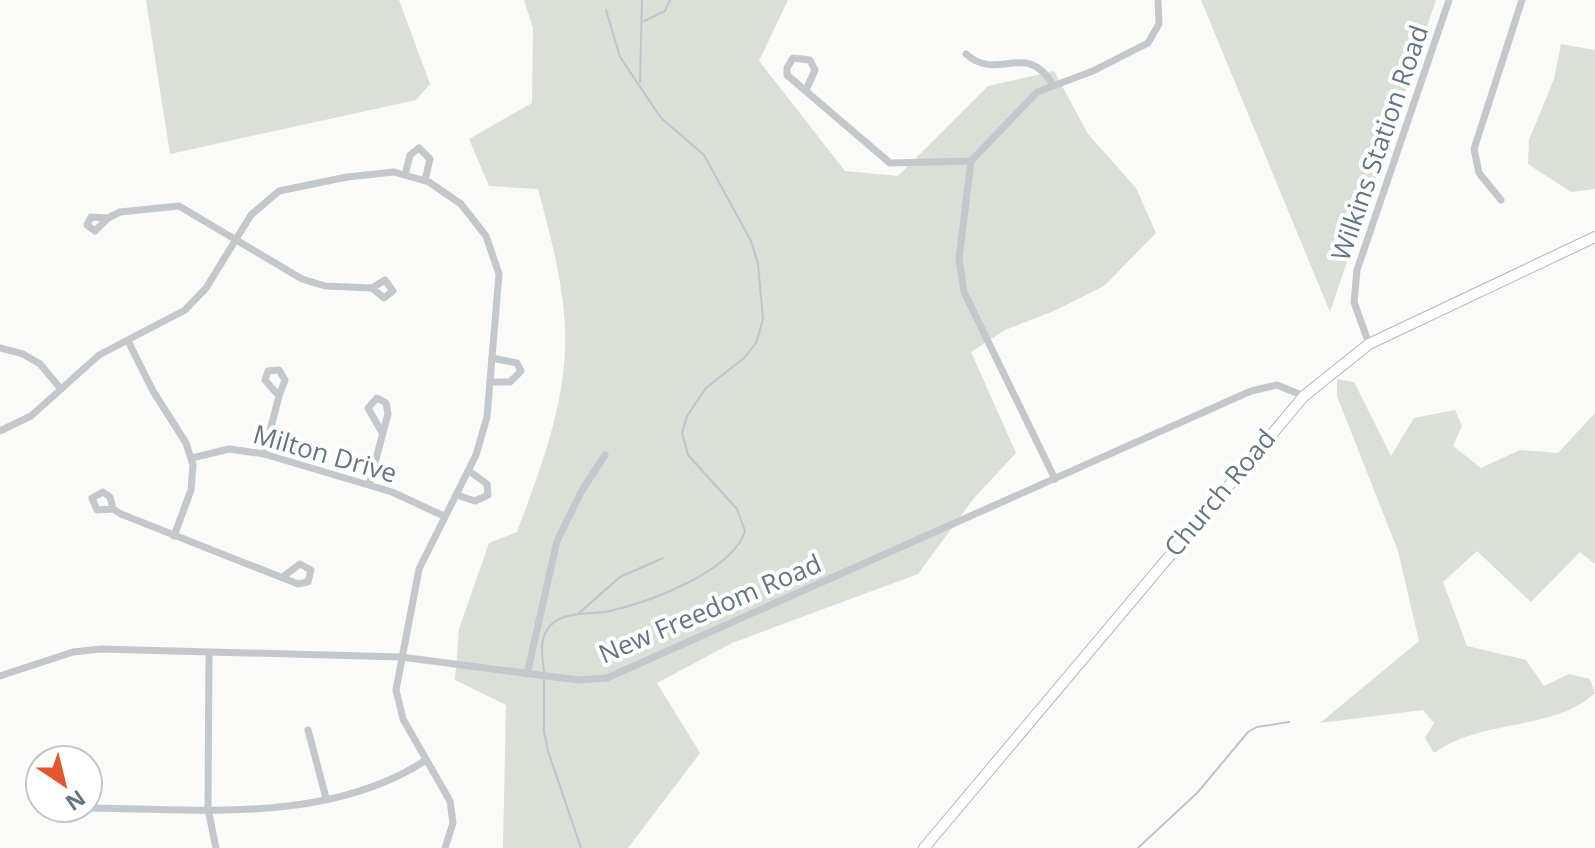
<svg xmlns="http://www.w3.org/2000/svg" width="1595" height="848" viewBox="0 0 1595 848" font-family="'Open Sans',sans-serif">
  <style>
    .green { fill: #dadfd7 }
    .lines { fill: none; stroke-linecap: round; stroke-linejoin: round }
    .stream { stroke: #bbc7cb; stroke-width: 2 }
    .secondary-casing { stroke: #b3babf; stroke-width: 12 }
    .minor { stroke: #c3c8cc; stroke-width: 7 }
    .secondary { stroke: #fff; stroke-width: 10 }
    .labels { text-anchor: middle; stroke-width: 8; stroke-linejoin: round; paint-order: stroke }
    .street-label { font-size: 26px; fill: #657683; stroke: #fff }
  </style>
  <rect width="100%" height="100%" fill="#fafaf8"/>
  <!-- green -->
  <g class="green">
    <path d="M146 0H399L430 84 416 100 170 154Z"/>
    <path d="M524 0H788L759 61 845 171 898 176 988 86 1054 71 1088 134 1136 188 1156 233 1104 286 1054 311 1005 330 971 352 1016 453 974 498 918 574 732 643 657 683 700 753 628 848H503L506 705 455 680 459 629 489 543 517 532C541 467 568 400 565 328 563 281 550 234 538 189L489 186 469 139 532 103 533 28Z"/>
    <path d="M1201 0H1436L1330 312Z"/>
    <path d="M1561 44 1595 50V189L1571 192 1528 164 1529 140 1554 79Z"/>
    <path d="M1337 379 1354 382 1391 456 1414 418 1455 410 1462 426 1453 446 1481 468 1520 450 1558 453 1595 413V564L1580 552 1531 602 1477 551 1443 582 1467 646 1526 660 1544 686 1569 674 1590 679 1595 693C1555 731 1482 718 1434 753L1425 738 1434 723 1423 710 1320 723 1419 641 1398 551 1337 396Z"/>
  </g>
  <g class="lines">
    <!-- stream -->
    <g class="stream">
      <path d="M644 21 665 11 670 0"/>
      <path d="M640 82 642 0"/>
      <path d="M579 613 620 577 663 558"/>
      <path d="M544 673C543 660 539 641 547 630 560 609 589 616 610 611 649 602 732 572 745 531L737 509 688 455 682 433 687 416 706 388 744 358 756 343 763 319 758 264 751 241 704 155 661 118 620 57 606 10"/>
      <path d="M544 679V731L548 751 581 848"/>
      <path d="M1138 848 1198 792 1248 732 1257 727 1289 722"/>
    </g>
    <defs>
      <path id="secondary" d="M924 848 1304 396 1369 344 1595 237"/>
    </defs>
    <!-- secondary casing -->
    <use href="#secondary" class="secondary-casing"/>
    <!-- minor -->
    <g class="minor">
      <path d="M966 54C998 83 1026 39 1053 85"/>
      <path d="M806 90 815 70 810 60 793 58 787 68V75L890 163 971 161"/>
      <path d="M405 175 410 155 419 148 430 159 425 180"/>
      <path d="M1501 200 1479 173 1474 149 1522 0"/>
      <path d="M108 218 91 217 87 225 95 231 108 218 120 212 179 206 302 279 325 286 372 288 384 298 393 291 385 280 372 288"/>
      <path d="M128 341 153 391 186 443 193 465 191 490 174 536"/>
      <path d="M1369 344 1354 302 1357 270 1449 0"/>
      <path d="M0 348 23 354 40 364 61 389"/>
      <path d="M490 382H510L521 371 517 363 492 358"/>
      <path d="M0 431 31 416 99 355 185 310 206 288 251 215 279 191 347 177 394 172 429 182 461 204 486 236 499 274 487 417 476 455 419 569 396 690 403 719 450 801 453 823 445 848"/>
      <path d="M264 454 279 396 265 380 268 371 279 370 285 380 279 396"/>
      <path d="M192 458 229 449 264 454 392 492 444 516"/>
      <path d="M1055 479 964 292 959 259 971 161 1037 92 1093 71 1148 43 1159 24 1158 0"/>
      <path d="M369 485 388 414 386 403 377 398 368 408 381 431"/>
      <path d="M457 495 475 501 488 495 487 484 469 471"/>
      <path d="M113 509 97 510 92 498 103 492 110 497 113 509 121 514 298 584 308 582 311 570 300 564 284 576"/>
      <path d="M209 654 208 809 216 848"/>
      <path d="M527 674 557 541 581 492 605 455"/>
      <path d="M0 676 73 652 101 649 401 657 578 680 607 678 1251 391 1277 385 1304 396"/>
      <path d="M308 730 326 798"/>
      <path d="M88 808C199 809 329 824 426 760"/>
    </g>
    <!-- secondary -->
    <use href="#secondary" class="secondary"/>
  </g>
  <g class="labels">
    <!-- street labels -->
    <g class="street-label">
      <text transform="translate(1380 143) rotate(-71)" y="9">Wilkins Station Road</text>
      <text transform="translate(325 454) rotate(16)" y="9">Milton Drive</text>
      <text transform="translate(1220 493) rotate(-50)" y="9">Church Road</text>
      <text transform="translate(710 609) rotate(-23)" y="9">New Freedom Road</text>
    </g>
  </g>
  <!-- north arrow -->
  <g transform="translate(64 784) rotate(145)"><circle r="38" fill="#ffffff" stroke="#c1c8cd" stroke-width="2"/>
  <path d="M0-6L14 30L0 20L-14 30Z" fill="#e4572e"/>
  <text y="-12" font-size="22" font-weight="bold" text-anchor="middle" fill="#657683">N</text>
  </g>
</svg>
